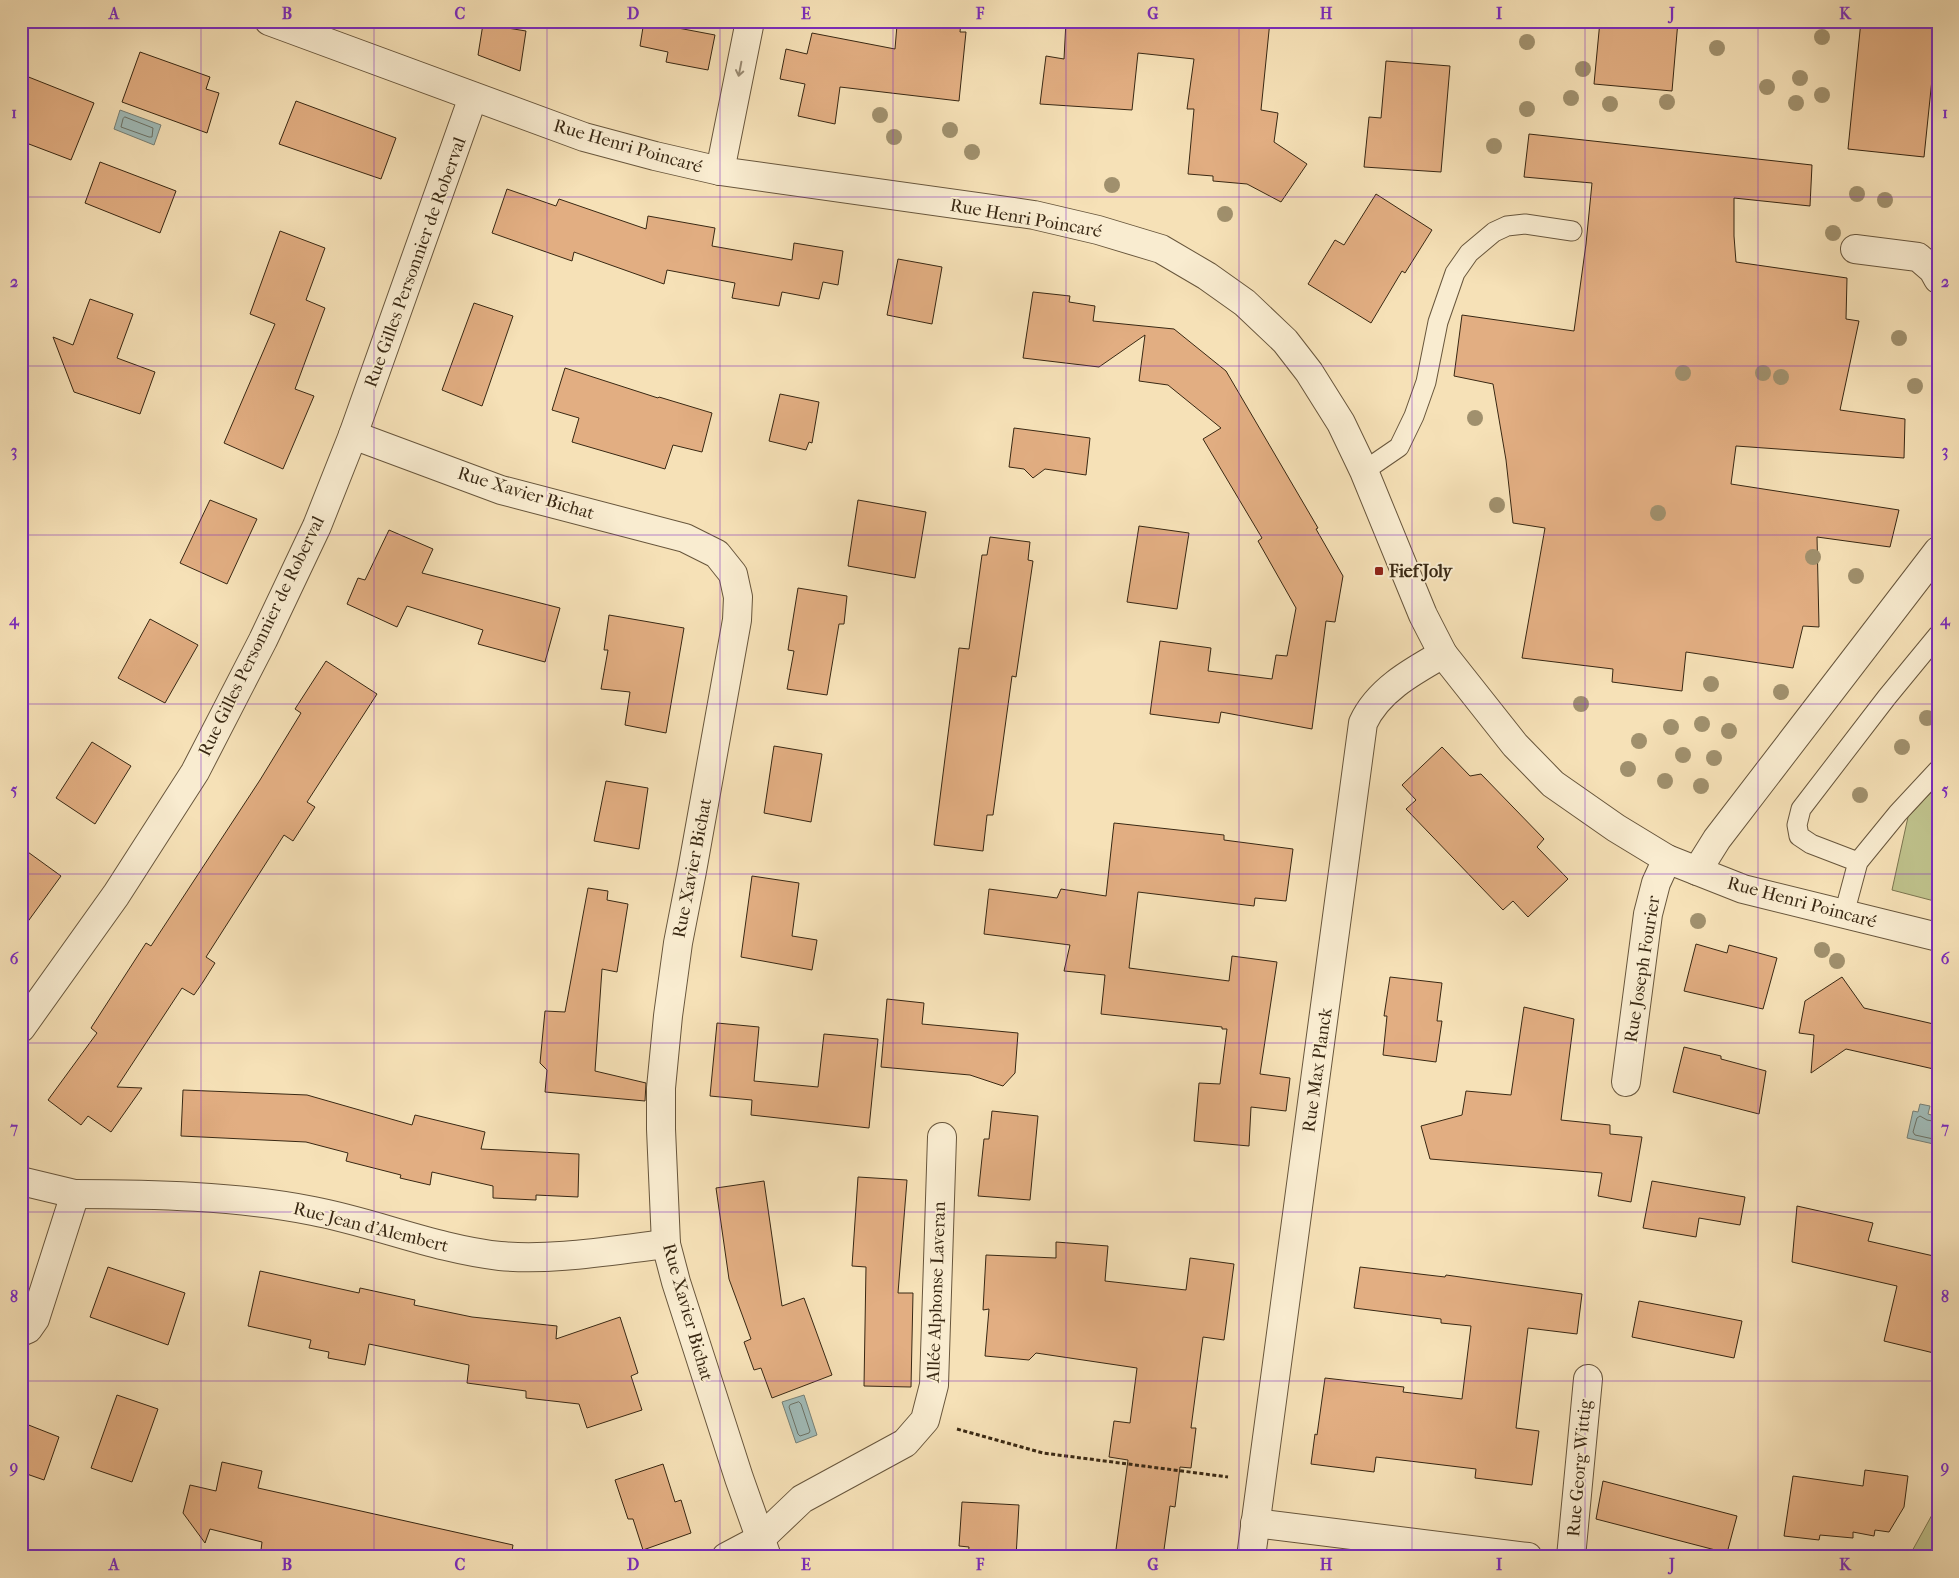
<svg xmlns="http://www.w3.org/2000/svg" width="1959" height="1578" viewBox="0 0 1959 1578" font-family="'IM FELL French Canon',serif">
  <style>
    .green { fill: #bfc28c; stroke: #7c7550 }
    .water { fill: #a0bbb8; stroke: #778076 }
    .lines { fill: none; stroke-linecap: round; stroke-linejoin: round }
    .shore { stroke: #6c7266; stroke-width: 1 }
    .building { fill: #e2ae82; stroke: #392813 }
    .lane-casing { stroke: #68563c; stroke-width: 21 }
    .street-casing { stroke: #68563c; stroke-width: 30 }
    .path { stroke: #392813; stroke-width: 3; stroke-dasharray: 4 2.5; stroke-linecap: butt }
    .lane { stroke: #f9ecd0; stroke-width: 19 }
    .street { stroke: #f9ecd0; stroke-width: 28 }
    .tree { fill: #a0906d }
    .oneway { stroke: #998a72 }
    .grid { fill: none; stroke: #7b2cbf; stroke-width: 1; stroke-opacity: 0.55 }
    .poi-dot { fill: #8f2418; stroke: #f9ecd0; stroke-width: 2 }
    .labels { text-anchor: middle; stroke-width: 4; stroke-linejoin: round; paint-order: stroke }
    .street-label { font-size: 18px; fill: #392813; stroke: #f9ecd0 }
    .poi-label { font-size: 18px; font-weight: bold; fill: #392813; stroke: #f9ecd0; text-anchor: start }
    .neatline { fill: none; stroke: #7b2cbf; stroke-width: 2 }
    .grid-label { font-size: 16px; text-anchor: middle; font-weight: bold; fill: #7b2cbf }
  </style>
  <rect width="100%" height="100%" fill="#f6e1b7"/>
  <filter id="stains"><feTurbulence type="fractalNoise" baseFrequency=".004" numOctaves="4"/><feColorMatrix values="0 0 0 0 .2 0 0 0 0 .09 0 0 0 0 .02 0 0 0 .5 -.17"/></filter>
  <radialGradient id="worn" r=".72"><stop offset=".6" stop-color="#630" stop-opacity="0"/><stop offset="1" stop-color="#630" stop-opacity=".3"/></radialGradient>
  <!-- green -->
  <g class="green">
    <path d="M1938 785V902L1892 890 1908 817Z"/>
    <path d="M1938 1504V1547L1933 1557H1921L1911 1553Z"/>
  </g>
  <!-- water -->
  <g class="water">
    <path d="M120 110 161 125 154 145 114 129Z"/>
    <path d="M1920 1104 1930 1106 1928 1114 1938 1117V1145L1907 1138 1913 1111 1918 1112Z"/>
    <path d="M804 1395 817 1435 796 1443 782 1402Z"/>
  </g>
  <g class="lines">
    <!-- shore -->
    <g class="shore">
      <path d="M125 117 153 128 152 137H149L121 127 123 119Z"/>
      <path d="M1938 1122 1927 1120 1920 1116 1917 1118 1913 1132 1915 1135 1938 1140"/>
      <path d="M799 1402 801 1404 810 1431 809 1433 800 1436 798 1434 789 1407 790 1405Z"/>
    </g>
  </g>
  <!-- building -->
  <g class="building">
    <path d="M644 21H679L678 28 715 35 708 70 666 62 668 52 640 46Z"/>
    <path d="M902 21H961L960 32H966L959 101 840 87 835 124 798 116 805 84 780 79 786 49 807 54 812 33 895 49 897 25 901 26Z"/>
    <path d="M1066 21H1270L1261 110 1278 113 1274 142 1307 164 1281 202 1247 184 1213 181V176L1188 174 1194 109H1187L1194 59 1138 53 1132 110 1040 104 1046 56 1064 59Z"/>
    <path d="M1600 21H1678L1672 91 1594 84Z"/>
    <path d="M1861 21H1938L1924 157 1848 149Z"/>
    <path d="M483 24 526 31 520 71 478 55Z"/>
    <path d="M140 52 210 77 206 89 219 93 207 133 122 102Z"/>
    <path d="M1386 61 1450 66 1441 172 1364 167 1369 117 1381 118Z"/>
    <path d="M21 74 94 103 71 160 21 141Z"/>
    <path d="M296 101 396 138 381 179 279 144Z"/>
    <path d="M1529 134 1812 165 1810 206 1734 198V236L1736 262 1847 278 1846 319 1859 321 1840 410 1905 419 1904 458 1736 446 1731 484 1899 510 1890 547 1817 537 1819 627 1803 626 1793 668 1686 652 1682 691 1612 682 1613 669 1522 658 1545 528 1513 523 1506 460 1493 384 1454 376 1462 315 1574 331 1586 244 1592 183 1524 177Z"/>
    <path d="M100 162 176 191 160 233 85 203Z"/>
    <path d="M507 189 556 206 559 199 646 229 648 216 715 228 712 246 792 260 794 243 843 251 838 285 823 282 819 299 782 292 779 306 732 298 735 283 667 270 664 284 574 252 572 261 492 233Z"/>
    <path d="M1376 194 1432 230 1405 273 1402 271 1371 323 1308 284 1335 240 1344 245Z"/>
    <path d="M280 231 325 248 306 300 325 308 295 389 314 396 283 469 224 443 275 324 250 314Z"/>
    <path d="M898 259 942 267 932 324 887 315Z"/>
    <path d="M1033 292 1070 296 1069 302 1095 306 1093 321 1174 329 1226 371 1318 528 1316 529 1343 576 1335 622 1326 621 1312 729 1221 712 1219 723 1150 714 1160 641 1211 648 1208 671 1272 679 1276 655 1287 656 1296 608 1258 541 1262 538 1203 439 1221 428 1168 385 1139 381 1145 335 1099 367 1023 358Z"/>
    <path d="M90 299 133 314 117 358 155 372 140 414 74 392 53 337 73 345Z"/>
    <path d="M474 303 513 316 482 406 442 390Z"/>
    <path d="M565 368 658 398 659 397 712 413 702 452 673 445 665 469 572 442 579 418 552 410Z"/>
    <path d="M780 394 819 402 812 443 809 442 806 450 769 441Z"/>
    <path d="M1014 428 1090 438 1086 475 1045 469 1033 478 1024 469 1009 467Z"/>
    <path d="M210 500 257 519 227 584 180 563Z"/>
    <path d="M858 500 926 512 915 578 848 566Z"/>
    <path d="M1139 526 1189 533 1177 609 1127 602Z"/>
    <path d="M389 530 433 549 422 573 560 608 545 662 478 644 483 630 407 606 397 627 347 604 358 578 365 580Z"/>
    <path d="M990 537 1030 542 1028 560 1033 561 1016 677 1012 676 993 815H987L983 851 934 845 959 648 969 649 982 555H987Z"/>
    <path d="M798 588 847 596 844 624H839L827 695 787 689 794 651 788 650Z"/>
    <path d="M609 615 684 628 666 733 625 725 630 692 601 689 608 650H604Z"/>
    <path d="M150 619 198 645 165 703 118 678Z"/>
    <path d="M326 661 377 694 307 802 315 807 293 841 284 835 206 957 215 963 203 982 194 995 182 988 117 1087 142 1088 111 1132 88 1116 81 1125 48 1100 97 1033 91 1028 146 943 151 946 260 780 301 713 295 709Z"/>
    <path d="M92 742 131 766 95 824 56 798Z"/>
    <path d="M774 746 822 754 811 822 764 813Z"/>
    <path d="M1442 747 1470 776 1481 774 1544 839 1537 847 1568 879 1528 917 1513 901 1503 910 1406 809 1416 800 1402 785Z"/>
    <path d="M606 781 648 788 639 849 594 841Z"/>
    <path d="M1114 823 1224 835V840L1293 849 1286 901 1255 898 1254 906 1138 892 1129 968 1229 981 1232 956 1277 962 1260 1074 1290 1078 1286 1111 1251 1107 1249 1146 1194 1141 1199 1083 1220 1084 1227 1029H1222V1027L1101 1014 1105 975 1064 971 1070 945 984 934 989 889 1057 898 1061 889 1106 896Z"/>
    <path d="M21 847 61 876 21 931Z"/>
    <path d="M752 876 799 883 792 936 817 940 812 970 741 957Z"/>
    <path d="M588 888 608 891 607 900 628 904 617 972 602 969 595 1071 646 1083 645 1101 545 1092 547 1070 540 1063 545 1011 565 1012Z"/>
    <path d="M1696 944 1727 953 1729 945 1777 958 1763 1009 1684 991Z"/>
    <path d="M1390 977 1442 983 1437 1021H1442L1436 1062 1383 1055 1387 1016H1384Z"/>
    <path d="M1842 977 1864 1008 1938 1025V1070L1846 1049 1811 1073 1814 1035 1799 1033 1805 1001Z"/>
    <path d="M887 999 924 1003 922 1024 1018 1033 1015 1073 1003 1086 970 1075 881 1067Z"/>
    <path d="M1524 1007 1574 1019 1561 1120 1610 1125V1134L1642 1137 1631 1202 1598 1196 1602 1173 1430 1159 1421 1126 1462 1115 1466 1091 1511 1095Z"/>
    <path d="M717 1023 759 1027 754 1081 818 1087 824 1034 878 1039 869 1128 751 1115 752 1100 710 1096Z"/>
    <path d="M1684 1047 1721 1056V1059L1766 1071 1759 1114 1673 1092Z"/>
    <path d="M183 1090 307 1095 412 1125 415 1115 485 1132 481 1149 579 1154 578 1197 536 1195V1200L493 1198V1186L432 1172 430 1185 400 1178 401 1175 346 1161 348 1153 306 1142 181 1136Z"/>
    <path d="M992 1111 1038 1116 1030 1200 978 1196 984 1139H989Z"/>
    <path d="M858 1177 907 1180 898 1293H913L911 1387 864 1386 866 1267 852 1266Z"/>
    <path d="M764 1181 782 1306 804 1298 832 1375 772 1398 761 1368 754 1370 744 1342 751 1339 729 1279 716 1188Z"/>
    <path d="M1652 1181 1745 1197 1740 1225 1699 1218 1696 1237 1643 1228Z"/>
    <path d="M1797 1206 1873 1223 1868 1241 1938 1257V1354L1884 1341 1897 1286 1792 1262Z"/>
    <path d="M1056 1242 1108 1246 1105 1281 1186 1290 1190 1258 1234 1264 1224 1340 1203 1337 1191 1428H1196L1191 1468 1180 1467 1175 1507 1170 1506 1163 1557H1115L1128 1460 1109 1457 1114 1421 1130 1423 1137 1368 1036 1353 1029 1360 985 1356 989 1309 983 1310 986 1255 1056 1258Z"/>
    <path d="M108 1267 185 1293 168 1345 90 1317Z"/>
    <path d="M1360 1267 1445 1277 1446 1275 1582 1294 1577 1334 1528 1328 1516 1428 1539 1431 1532 1485 1475 1478 1476 1469 1376 1457 1374 1472 1311 1464 1315 1434 1317 1435 1325 1378 1404 1387 1403 1392 1462 1399 1471 1326 1441 1323V1319L1354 1308Z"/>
    <path d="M260 1271 359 1293 360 1288 415 1300 414 1305 472 1317 557 1326 556 1339 620 1317 638 1373 631 1376 642 1410 587 1428 579 1404 526 1398V1391L467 1383 469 1365 369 1344 365 1365 328 1358 329 1352 309 1348 311 1340 248 1326Z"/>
    <path d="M1639 1301 1742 1321 1734 1358 1632 1337Z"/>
    <path d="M117 1395 158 1409 132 1482 91 1468Z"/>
    <path d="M21 1422 59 1437 44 1480 21 1472Z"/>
    <path d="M222 1462 262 1471 258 1488 513 1545 511 1557H291L261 1550 262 1542 210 1529 205 1543 183 1513 190 1485 216 1491Z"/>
    <path d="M663 1464 675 1502 681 1500 691 1533 643 1550 633 1519H628L615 1480Z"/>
    <path d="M1865 1470 1908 1476 1904 1507 1889 1532 1875 1530 1874 1536 1853 1532V1538L1820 1535 1819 1540 1784 1536 1793 1476 1863 1486Z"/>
    <path d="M1603 1481 1737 1516 1727 1553 1596 1519Z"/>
    <path d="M962 1502 1019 1505 1016 1557H968L969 1547 959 1546Z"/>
  </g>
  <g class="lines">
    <defs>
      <g id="lane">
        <path d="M1364 471 1399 447 1414 416 1426 382 1438 322 1455 273 1469 253 1494 232 1507 226 1525 224 1572 231"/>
        <path d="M1858 862 1811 844 1799 836 1797 825 1801 809 1887 697 1938 635"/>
        <path d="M1844 914 1858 862 1898 813 1938 770"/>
      </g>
      <g id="street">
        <path d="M269 21 584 137 655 156 720 171 1034 215 1098 230 1161 249 1207 276 1245 303 1285 341 1309 372 1341 423 1364 471 1423 615 1443 654 1515 745 1553 784 1616 828 1667 859 1743 889 1938 937"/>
        <path d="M720 171 750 21"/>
        <path d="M1855 249 1918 257 1933 270 1938 279"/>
        <path d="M353 435 501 490 685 538 717 554 733 574 738 597 737 620 692 871 678 943 668 1016 661 1088V1129L666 1244 676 1282 739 1478 767 1557"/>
        <path d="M1697 871 1717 839 1938 551"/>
        <path d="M21 1028 116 895 195 772 263 640 317 526 353 435 473 97"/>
        <path d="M1626 1082 1648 914 1656 883 1667 859"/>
        <path d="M21 1181 75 1194 35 1319 28 1329 21 1332"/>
        <path d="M75 1194C153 1194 237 1196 313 1211 376 1223 436 1249 500 1256 553 1261 613 1250 666 1244"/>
        <path d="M1255 1523 1528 1557"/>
        <path d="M726 1557 760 1539 802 1499 905 1443 925 1420 934 1385 942 1137"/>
        <path d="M1251 1557 1363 723C1378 690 1413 671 1443 654"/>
        <path d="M1571 1557 1588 1379"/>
      </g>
    </defs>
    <!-- lane casing -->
    <use href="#lane" class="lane-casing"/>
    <!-- street casing -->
    <use href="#street" class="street-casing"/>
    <!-- path -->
    <path class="path" d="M957 1429 1043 1453 1228 1477"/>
    <!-- lane -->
    <use href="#lane" class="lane"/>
    <!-- street -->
    <use href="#street" class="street"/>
  </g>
  <!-- trees -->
  <g class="tree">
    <circle cx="1822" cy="37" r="8"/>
    <circle cx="1527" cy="42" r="8"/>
    <circle cx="1717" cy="48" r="8"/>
    <circle cx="1583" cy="69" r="8"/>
    <circle cx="1800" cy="78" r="8"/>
    <circle cx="1767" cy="87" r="8"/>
    <circle cx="1822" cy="95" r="8"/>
    <circle cx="1571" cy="98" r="8"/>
    <circle cx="1667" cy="102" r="8"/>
    <circle cx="1796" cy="103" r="8"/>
    <circle cx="1610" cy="104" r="8"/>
    <circle cx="1527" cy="109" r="8"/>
    <circle cx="880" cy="115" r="8"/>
    <circle cx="950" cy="130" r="8"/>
    <circle cx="894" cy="137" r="8"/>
    <circle cx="1494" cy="146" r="8"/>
    <circle cx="972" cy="152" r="8"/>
    <circle cx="1112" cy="185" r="8"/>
    <circle cx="1857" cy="194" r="8"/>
    <circle cx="1885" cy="200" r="8"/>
    <circle cx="1225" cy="214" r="8"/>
    <circle cx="1833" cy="233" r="8"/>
    <circle cx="1899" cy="338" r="8"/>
    <circle cx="1683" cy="373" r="8"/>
    <circle cx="1763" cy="373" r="8"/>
    <circle cx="1781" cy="377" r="8"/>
    <circle cx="1915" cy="386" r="8"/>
    <circle cx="1475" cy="418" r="8"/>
    <circle cx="1497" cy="505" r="8"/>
    <circle cx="1658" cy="513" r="8"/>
    <circle cx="1813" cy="557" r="8"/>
    <circle cx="1856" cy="576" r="8"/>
    <circle cx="1711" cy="684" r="8"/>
    <circle cx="1781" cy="692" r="8"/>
    <circle cx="1581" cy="704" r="8"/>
    <circle cx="1927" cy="718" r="8"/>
    <circle cx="1702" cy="724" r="8"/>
    <circle cx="1671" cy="727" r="8"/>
    <circle cx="1729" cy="731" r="8"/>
    <circle cx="1639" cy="741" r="8"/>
    <circle cx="1902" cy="747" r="8"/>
    <circle cx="1683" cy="755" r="8"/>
    <circle cx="1714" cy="758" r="8"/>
    <circle cx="1628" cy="769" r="8"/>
    <circle cx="1665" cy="781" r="8"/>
    <circle cx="1701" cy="786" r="8"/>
    <circle cx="1860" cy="795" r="8"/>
    <circle cx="1698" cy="921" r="8"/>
    <circle cx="1822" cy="950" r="8"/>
    <circle cx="1837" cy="961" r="8"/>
  </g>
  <!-- one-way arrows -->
  <defs><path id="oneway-shaft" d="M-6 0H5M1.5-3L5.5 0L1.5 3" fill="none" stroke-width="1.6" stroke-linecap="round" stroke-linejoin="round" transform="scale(1.25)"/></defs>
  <use class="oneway" href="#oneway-shaft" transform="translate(740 69) rotate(101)"/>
  <!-- grid -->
  <path class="grid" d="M201 21V1557M374 21V1557M547 21V1557M720 21V1557M893 21V1557M1066 21V1557M1239 21V1557M1412 21V1557M1585 21V1557M1758 21V1557M21 197H1938M21 366H1938M21 535H1938M21 704H1938M21 874H1938M21 1043H1938M21 1212H1938M21 1381H1938"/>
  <!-- markers -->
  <rect class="poi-dot" x="1374" y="566" width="10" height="10" rx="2.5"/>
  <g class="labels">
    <!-- street labels -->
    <g class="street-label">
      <text transform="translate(628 146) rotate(16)" y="6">Rue Henri Poincaré</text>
      <text transform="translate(1026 218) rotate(10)" y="6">Rue Henri Poincaré</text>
      <text transform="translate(415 262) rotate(-70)" y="6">Rue Gilles Personnier de Roberval</text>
      <text transform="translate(526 493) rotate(17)" y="6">Rue Xavier Bichat</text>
      <text transform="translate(261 636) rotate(-64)" y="6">Rue Gilles Personnier de Roberval</text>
      <text transform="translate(692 868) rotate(-79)" y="6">Rue Xavier Bichat</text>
      <text transform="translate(1802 902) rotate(15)" y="6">Rue Henri Poincaré</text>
      <text transform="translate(1642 969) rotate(-81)" y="6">Rue Joseph Fourier</text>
      <text transform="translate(1317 1070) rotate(-82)" y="6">Rue Max Planck</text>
      <text transform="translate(371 1227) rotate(14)" y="6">Rue Jean d'Alembert</text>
      <text transform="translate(936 1292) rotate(-88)" y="6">Allée Alphonse Laveran</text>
      <text transform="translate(688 1312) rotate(74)" y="6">Rue Xavier Bichat</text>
      <text transform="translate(1579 1468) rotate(-85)" y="6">Rue Georg Wittig</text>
    </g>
    <!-- poi labels -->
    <g class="poi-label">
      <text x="1389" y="577">Fief Joly</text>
    </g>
  </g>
  <!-- margin -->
  <rect width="1959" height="1578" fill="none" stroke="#f6e1b7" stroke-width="55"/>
  <rect x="28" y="28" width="1904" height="1522" class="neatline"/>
  <g class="grid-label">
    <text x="114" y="19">A</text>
    <text x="287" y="19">B</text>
    <text x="460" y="19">C</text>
    <text x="633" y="19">D</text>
    <text x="806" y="19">E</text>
    <text x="980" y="19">F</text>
    <text x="1153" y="19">G</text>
    <text x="1326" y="19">H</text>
    <text x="1499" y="19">I</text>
    <text x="1672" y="19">J</text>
    <text x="1845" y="19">K</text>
    <text x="14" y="118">1</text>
    <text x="1945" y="118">1</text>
    <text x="14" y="287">2</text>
    <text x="1945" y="287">2</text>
    <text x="14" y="456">3</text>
    <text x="1945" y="456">3</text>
    <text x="14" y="625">4</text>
    <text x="1945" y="625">4</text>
    <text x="14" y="795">5</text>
    <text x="1945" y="795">5</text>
    <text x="14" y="964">6</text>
    <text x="1945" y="964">6</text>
    <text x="14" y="1133">7</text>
    <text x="1945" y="1133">7</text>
    <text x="14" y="1302">8</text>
    <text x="1945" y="1302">8</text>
    <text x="14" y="1472">9</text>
    <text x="1945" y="1472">9</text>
    <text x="114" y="1570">A</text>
    <text x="287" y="1570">B</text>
    <text x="460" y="1570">C</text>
    <text x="633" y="1570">D</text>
    <text x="806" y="1570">E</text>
    <text x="980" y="1570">F</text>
    <text x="1153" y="1570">G</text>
    <text x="1326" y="1570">H</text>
    <text x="1499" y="1570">I</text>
    <text x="1672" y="1570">J</text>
    <text x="1845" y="1570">K</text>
  </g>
  <rect width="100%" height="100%" filter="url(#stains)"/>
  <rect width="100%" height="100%" fill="url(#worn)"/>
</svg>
